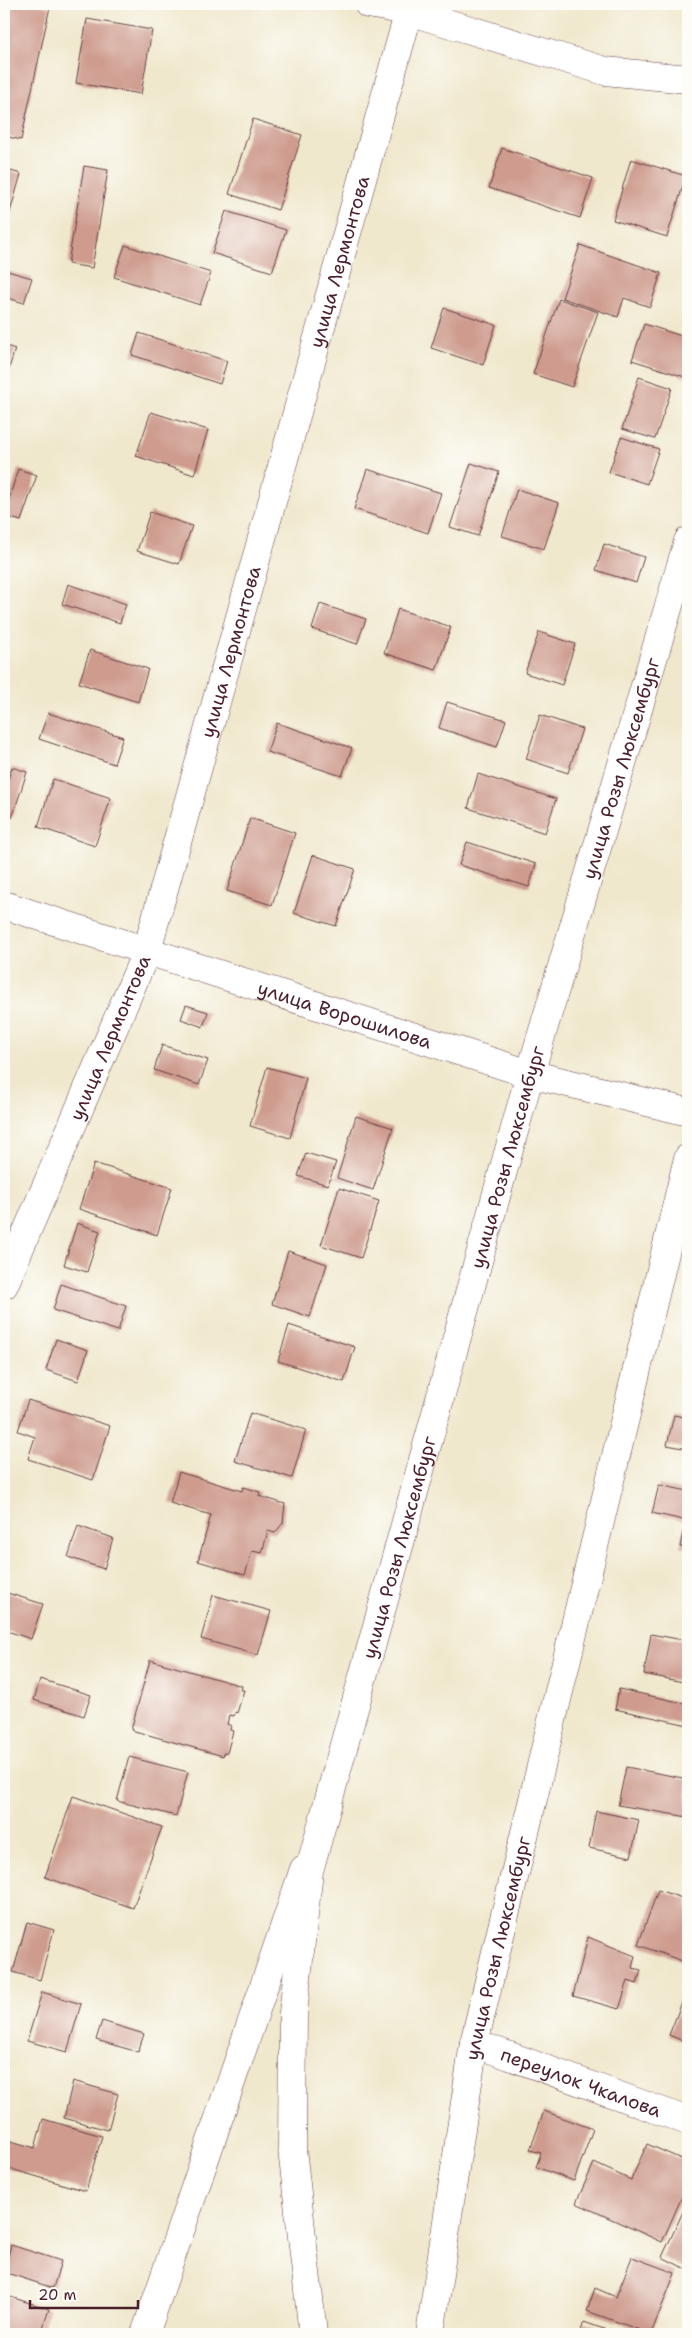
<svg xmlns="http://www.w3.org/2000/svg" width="692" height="2338" viewBox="0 0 692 2338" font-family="'Shantell Sans',sans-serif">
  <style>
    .building { fill: #ce9b8e }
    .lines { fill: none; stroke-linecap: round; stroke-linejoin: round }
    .minor-casing { stroke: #633d43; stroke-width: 29 }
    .major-casing { stroke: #633d43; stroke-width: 29 }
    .minor { stroke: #fff; stroke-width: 28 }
    .major { stroke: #fff; stroke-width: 28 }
    .labels { text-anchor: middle; stroke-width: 5; stroke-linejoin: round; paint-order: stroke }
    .street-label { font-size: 19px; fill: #4a1f2b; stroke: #fdfcf7 }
  </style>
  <rect width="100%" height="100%" fill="#fdfcf7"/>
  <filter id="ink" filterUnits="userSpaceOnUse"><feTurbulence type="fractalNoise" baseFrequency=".02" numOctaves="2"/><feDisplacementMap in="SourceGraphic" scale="10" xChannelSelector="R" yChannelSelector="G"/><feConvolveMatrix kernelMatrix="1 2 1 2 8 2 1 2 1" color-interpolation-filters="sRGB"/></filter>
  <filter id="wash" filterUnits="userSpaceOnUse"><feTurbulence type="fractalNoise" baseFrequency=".0096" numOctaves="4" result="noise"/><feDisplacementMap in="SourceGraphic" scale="20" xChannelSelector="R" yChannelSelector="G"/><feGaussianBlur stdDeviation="1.12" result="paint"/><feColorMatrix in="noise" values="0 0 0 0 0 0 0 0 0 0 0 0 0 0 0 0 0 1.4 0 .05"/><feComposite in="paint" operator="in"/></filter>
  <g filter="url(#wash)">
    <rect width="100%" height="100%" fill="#f0e8cd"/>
    <g id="blocks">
      <!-- building -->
      <g class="building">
        <path d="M5 4H35L50 7 21 140 4 136Z"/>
        <path d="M87 19 152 30 141 94 76 83Z"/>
        <path d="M253 119 302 135 278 210 229 194Z"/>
        <path d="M502 148 593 178 580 218 489 188Z"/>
        <path d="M631 159 686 176 667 237 613 220Z"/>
        <path d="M84 166 108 170 92 268 68 264Z"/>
        <path d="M4 169 21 174 6 226 4 225Z"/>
        <path d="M226 211 286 230 272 272 212 253Z"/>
        <path d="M125 245 211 273 200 305 114 277Z"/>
        <path d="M580 245 661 273 650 307 624 298 618 317 562 298Z"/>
        <path d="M4 270 32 278 24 303 4 297Z"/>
        <path d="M559 299 598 312 572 387 533 374Z"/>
        <path d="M444 308 496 325 483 365 431 348Z"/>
        <path d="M644 324 688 338V378L632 360Z"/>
        <path d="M139 333 227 361 220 384 132 355Z"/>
        <path d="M4 345 15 349 4 385Z"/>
        <path d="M639 377 672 388 655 439 622 429Z"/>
        <path d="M151 412 208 430 194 475 136 456Z"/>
        <path d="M621 437 659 449 647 484 609 472Z"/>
        <path d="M471 463 499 472 478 536 450 527Z"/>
        <path d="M18 469 37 475 21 521 4 516Z"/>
        <path d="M367 469 441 493 428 533 354 509Z"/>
        <path d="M517 489 559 503 544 549 502 536Z"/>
        <path d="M150 512 192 526 179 564 137 551Z"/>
        <path d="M604 544 644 557 636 583 596 570Z"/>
        <path d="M68 584 126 604 120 623 62 604Z"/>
        <path d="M320 604 366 619 357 644 312 629Z"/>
        <path d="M398 609 451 627 436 670 384 653Z"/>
        <path d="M539 632 575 644 562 685 525 673Z"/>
        <path d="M90 650 148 669 138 702 79 683Z"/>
        <path d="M447 702 506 720 497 747 439 728Z"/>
        <path d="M48 713 123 737 114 764 39 739Z"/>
        <path d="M540 715 582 729 568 773 526 759Z"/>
        <path d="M277 723 352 748 342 776 267 752Z"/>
        <path d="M12 767 27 772 12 818 4 815V791Z"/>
        <path d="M478 774 556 799 545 833 468 808Z"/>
        <path d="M53 779 111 798 95 846 38 827Z"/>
        <path d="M250 818 295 833 272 905 227 891Z"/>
        <path d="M467 842 536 864 529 887 459 865Z"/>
        <path d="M313 855 355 869 336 926 294 913Z"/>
        <path d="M186 1005 208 1012 203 1027 181 1019Z"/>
        <path d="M162 1045 208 1060 199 1085 154 1070Z"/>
        <path d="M267 1067 306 1078 290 1138 250 1126Z"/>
        <path d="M356 1116 393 1128 373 1190 337 1178Z"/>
        <path d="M306 1153 336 1162 328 1185 298 1176Z"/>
        <path d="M94 1163 172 1188 157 1235 79 1209Z"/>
        <path d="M339 1188 379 1201 361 1258 321 1245Z"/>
        <path d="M77 1223 100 1231 87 1272 64 1265Z"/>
        <path d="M288 1251 327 1264 310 1317 272 1304Z"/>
        <path d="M61 1284 126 1306 118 1331 53 1310Z"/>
        <path d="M289 1325 355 1347 344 1382 278 1361Z"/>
        <path d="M56 1339 88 1350 78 1381 46 1370Z"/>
        <path d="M28 1400 110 1426 93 1480 28 1459 35 1437 18 1431Z"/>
        <path d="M250 1413 306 1430 292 1478 235 1461Z"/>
        <path d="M674 1415 688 1418V1449L667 1445Z"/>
        <path d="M179 1472 242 1491 243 1487 260 1492 259 1496 285 1504 283 1523 275 1533 268 1531 262 1553 252 1551 245 1575 198 1561 211 1515 170 1503Z"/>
        <path d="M659 1485 688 1491V1521L652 1513Z"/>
        <path d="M78 1526 113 1538 104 1569 68 1557Z"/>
        <path d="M683 1531 688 1532V1548L680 1547Z"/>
        <path d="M4 1592 43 1604 31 1639 4 1630Z"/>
        <path d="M213 1595 271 1611 258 1655 201 1639Z"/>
        <path d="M651 1634 688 1641V1683L644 1674Z"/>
        <path d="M150 1660 242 1686 241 1690H244L237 1713 235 1712 234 1716 229 1715 227 1724 231 1726 230 1730 233 1731 227 1753 224 1752 223 1756 131 1730Z"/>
        <path d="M40 1679 91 1695 84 1716 34 1700Z"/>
        <path d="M619 1689 688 1704V1725L615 1709Z"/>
        <path d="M129 1757 188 1772 176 1816 117 1801Z"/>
        <path d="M626 1767 688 1779 686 1803 688 1804V1817L618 1805Z"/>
        <path d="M73 1796 162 1827 133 1908 45 1877Z"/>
        <path d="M596 1811 639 1820 631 1857 589 1848Z"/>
        <path d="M658 1890 688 1900V1963L638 1945Z"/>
        <path d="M27 1922 54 1930 40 1980 13 1972Z"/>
        <path d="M588 1937 635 1956 632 1968 641 1970 637 1984 628 1981 619 2009 573 1996Z"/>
        <path d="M688 1987V2043L669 2035Z"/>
        <path d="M42 1992 81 2004 67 2052 27 2041Z"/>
        <path d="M102 2021 144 2034 138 2052 96 2040Z"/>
        <path d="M73 2081 118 2094 108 2130 64 2118Z"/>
        <path d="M544 2111 593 2129 574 2181 536 2167 541 2153 530 2150Z"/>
        <path d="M43 2119 102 2136 86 2191 4 2167V2139L35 2148Z"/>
        <path d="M647 2144 688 2162V2183L662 2242 576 2203 594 2163 631 2180Z"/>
        <path d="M688 2201V2270L662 2257Z"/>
        <path d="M11 2245 61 2261 53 2288 4 2272Z"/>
        <path d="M632 2257 675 2273 651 2334 587 2311 595 2288 616 2297Z"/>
        <path d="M4 2295 49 2309 41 2334H4Z"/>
        <path d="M584 2322 618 2334H580Z"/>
      </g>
    </g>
  </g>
  <g filter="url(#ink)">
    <use href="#blocks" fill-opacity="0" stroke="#633d43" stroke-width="1"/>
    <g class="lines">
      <defs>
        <g id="minor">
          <path d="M368 4 408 11 605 71 688 79"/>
          <path id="s1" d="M4 905 530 1074 688 1112"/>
          <path id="s2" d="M4 1285 147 950 411 4"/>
          <path id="s3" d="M474 2043 688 2121"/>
          <path d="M145 2334 304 1869"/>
        </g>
        <g id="major">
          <path id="s4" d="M313 2334 292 2149 293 2013 309 1871 530 1074 688 541"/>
          <path id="s5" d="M430 2334 474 2043 688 1158"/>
        </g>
      </defs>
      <!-- minor casing -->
      <use href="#minor" class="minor-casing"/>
      <!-- major casing -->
      <use href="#major" class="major-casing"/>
      <!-- minor -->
      <use href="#minor" class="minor"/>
      <!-- major -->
      <use href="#major" class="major"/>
    </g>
  </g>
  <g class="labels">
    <!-- street labels -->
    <g class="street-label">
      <text dy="7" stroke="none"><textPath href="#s2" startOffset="1079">улица Лермонтова</textPath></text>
      <text dy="7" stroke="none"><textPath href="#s2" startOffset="674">улица Лермонтова</textPath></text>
      <text dy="7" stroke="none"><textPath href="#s4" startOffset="1611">улица Розы Люксембург</textPath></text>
      <text dy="7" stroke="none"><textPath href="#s1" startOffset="358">улица Ворошилова</textPath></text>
      <text dy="7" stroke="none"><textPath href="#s2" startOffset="269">улица Лермонтова</textPath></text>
      <text dy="7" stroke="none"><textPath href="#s4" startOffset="1206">улица Розы Люксембург</textPath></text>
      <text dy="7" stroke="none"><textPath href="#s4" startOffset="801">улица Розы Люксембург</textPath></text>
      <text dy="7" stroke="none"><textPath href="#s5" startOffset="392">улица Розы Люксембург</textPath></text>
      <text dy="7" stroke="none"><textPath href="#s3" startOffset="114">переулок Чкалова</textPath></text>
    </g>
  </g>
  <!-- margin -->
  <rect width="692" height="2338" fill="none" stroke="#fdfcf7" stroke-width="20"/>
  <!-- scale -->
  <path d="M30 2300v8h108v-8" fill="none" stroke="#4a1f2b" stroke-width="2.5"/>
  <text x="38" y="2300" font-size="15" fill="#4a1f2b" stroke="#fdfcf7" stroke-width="4" paint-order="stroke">20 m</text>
</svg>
